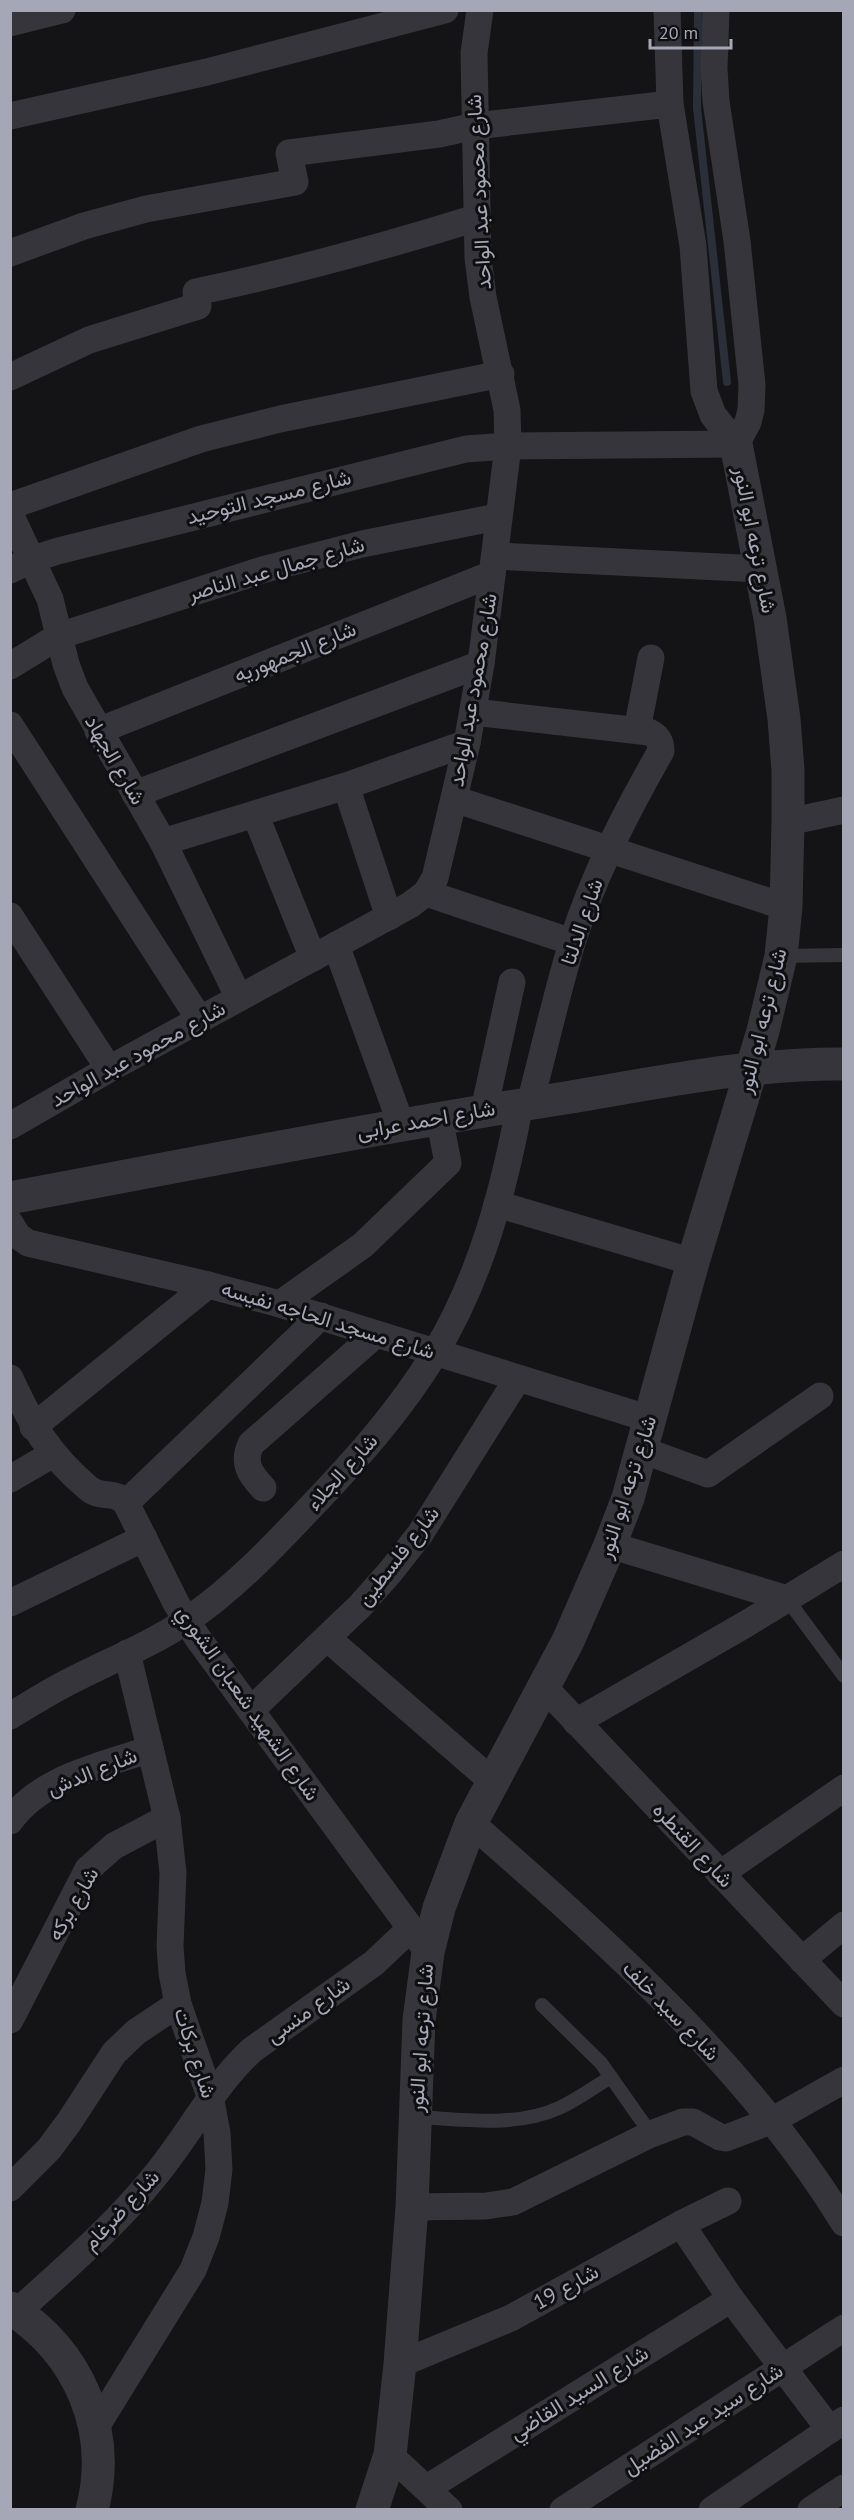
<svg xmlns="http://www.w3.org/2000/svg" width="854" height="2520" viewBox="0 0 854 2520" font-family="'PT Sans',Vazirmatn,sans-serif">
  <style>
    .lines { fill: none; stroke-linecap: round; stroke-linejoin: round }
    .stream { stroke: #2a2f3a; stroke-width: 8 }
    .service { stroke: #35353b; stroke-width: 14 }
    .minor { stroke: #35353b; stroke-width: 27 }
    .tertiary { stroke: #35353b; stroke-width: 33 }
    .labels { text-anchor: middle; stroke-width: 6; stroke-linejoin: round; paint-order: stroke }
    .street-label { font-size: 21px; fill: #a5a7b7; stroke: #0f0f11 }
  </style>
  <rect width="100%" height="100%" fill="#141416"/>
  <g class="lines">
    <!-- stream -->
    <path class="stream" d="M698 10 697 108 727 382"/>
    <!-- service -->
    <g class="service">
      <path d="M781 956 844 955"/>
      <path d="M787 1599 844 1676"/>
      <path d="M542 2005 601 2063 651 2134"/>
      <path d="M415 2117C462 2119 515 2128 559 2108 577 2100 594 2087 611 2077"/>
    </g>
    <!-- minor -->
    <g class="minor">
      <path d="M667 10 670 104 693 246 704 391 713 415 736 444"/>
      <path d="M716 10 714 68 716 101 737 241 752 385 751 410 748 422 736 444"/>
      <path d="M10 23 62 10"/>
      <path d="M10 116 207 72 445 10"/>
      <path d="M10 253 84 226 146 209 295 182 289 153 439 134 475 126 670 104"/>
      <path d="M10 377 89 340 198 306 196 292C291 272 383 247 476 218"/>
      <path d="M10 506 201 439 280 419 501 374"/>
      <path d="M10 514 50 599 66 664 75 688 163 842 239 998"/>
      <path d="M495 556 761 569"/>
      <path d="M10 570 33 559 58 551 466 449 508 446 736 444"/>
      <path d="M10 666 59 636 262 570 362 544 497 517"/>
      <path d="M473 712 649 732C658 736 661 741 661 751 626 812 593 876 572 943 556 996 544 1050 530 1103"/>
      <path d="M10 725 200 1020"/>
      <path d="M637 730 651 658"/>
      <path d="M98 731 492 574"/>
      <path d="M346 786 389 917"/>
      <path d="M135 794 481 664"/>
      <path d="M454 799 786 907"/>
      <path d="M255 814 313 958"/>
      <path d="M788 822 844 810"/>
      <path d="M163 842 346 786 467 743"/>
      <path d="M426 893 572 942"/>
      <path d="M10 916 109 1069"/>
      <path d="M336 945 401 1124"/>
      <path d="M484 1110 512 982"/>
      <path d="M10 1126 109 1069 410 905 426 893 435 878 467 743 481 664 508 446 507 410 483 297 478 258 474 53 480 10"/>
      <path d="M497 1204 693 1262"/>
      <path d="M10 1223 18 1236 28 1243 208 1285 280 1304 650 1419"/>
      <path d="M280 1304 363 1245 448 1163 439 1117"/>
      <path d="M10 1378C31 1424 49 1455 88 1488 100 1499 115 1490 126 1503L176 1603 197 1637 428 1952"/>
      <path d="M33 1427 208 1285"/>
      <path d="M642 1450 708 1474 820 1396"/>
      <path d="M10 1479 53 1454"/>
      <path d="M263 1488C250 1474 242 1463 251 1444L376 1334"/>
      <path d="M126 1503 321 1316"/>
      <path d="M610 1545 787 1599"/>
      <path d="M10 1603 144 1538"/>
      <path d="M327 1638 492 1781"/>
      <path d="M543 1686 844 2004"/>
      <path d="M251 1710 360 1606 391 1571 420 1534 518 1378"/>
      <path d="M10 1716C27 1706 44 1695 61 1686 102 1664 147 1647 186 1621 231 1591 270 1550 307 1511 354 1462 400 1411 435 1353 481 1277 504 1190 520 1104"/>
      <path d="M576 1722 746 1624 844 1564"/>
      <path d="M10 1821C41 1777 102 1766 150 1749"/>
      <path d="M471 1823C606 1941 750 2069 844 2223"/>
      <path d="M720 1874 844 1788"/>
      <path d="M802 1960 844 1925"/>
      <path d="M10 2020 88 1869 114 1846 167 1818"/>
      <path d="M10 2188 49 2149 69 2122 114 2053 136 2032 178 2004"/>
      <path d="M412 2207 486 2206 513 2202 651 2134 683 2122H693L720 2137 726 2138 773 2120 844 2080"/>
      <path d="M681 2224 731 2299 830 2430"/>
      <path d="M17 2312C64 2269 114 2227 154 2177 189 2135 212 2087 252 2050L374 1963 411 1928"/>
      <path d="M400 2364 511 2318 681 2224 728 2201"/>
      <path d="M96 2427 193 2270 206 2237 215 2203 219 2169 217 2133 210 2096 178 2004 172 1973 170 1946 173 1873 167 1818 127 1653"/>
      <path d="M390 2455 449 2510"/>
      <path d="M427 2488 731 2299"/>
      <path d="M563 2510 844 2328"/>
      <path d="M712 2510 844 2420"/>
      <path d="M811 2510 844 2488"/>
    </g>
    <!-- tertiary -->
    <g class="tertiary">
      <path d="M10 1198C195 1163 379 1127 565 1098 657 1083 750 1063 844 1064"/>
      <path d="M10 2308C79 2352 113 2430 92 2510"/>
      <path d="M372 2510 390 2455 400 2364 412 2207 419 2020 428 1952 439 1908 471 1823 568 1641 610 1545 628 1498 693 1262 763 1031 781 956 786 907 788 822V770L784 719 770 618 736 444"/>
    </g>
  </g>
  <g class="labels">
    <!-- street labels -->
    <g class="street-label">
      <text transform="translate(479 192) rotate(-93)" y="7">شارع محمود عبد الواحد</text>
      <text transform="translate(269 497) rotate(-14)" y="7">شارع مسجد التوحيد</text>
      <text transform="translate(755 540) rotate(79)" y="7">شارع ترعه ابو النور</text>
      <text transform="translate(276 569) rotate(-16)" y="7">شارع جمال عبد الناصر</text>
      <text transform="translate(295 652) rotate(-22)" y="7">شارع الجمهوريه</text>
      <text transform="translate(473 690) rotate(-80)" y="7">شارع محمود عبد الواحد</text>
      <text transform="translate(115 760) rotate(60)" y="7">شارع الجهاد</text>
      <text transform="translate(582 922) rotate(-71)" y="7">شارع الدلتا</text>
      <text transform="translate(762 1021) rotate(-76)" y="7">شارع ترعه ابو النور</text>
      <text transform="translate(138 1054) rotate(-29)" y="7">شارع محمود عبد الواحد</text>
      <text transform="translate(426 1120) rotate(-10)" y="7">شارع احمد عرابى</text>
      <text transform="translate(328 1320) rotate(17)" y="7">شارع مسجد الحاجه نفيسه</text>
      <text transform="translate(342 1472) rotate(-48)" y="7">شارع الجلاء</text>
      <text transform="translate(627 1487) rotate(-72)" y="7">شارع ترعه ابو النور</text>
      <text transform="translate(398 1556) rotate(-52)" y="7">شارع فلسطين</text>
      <text transform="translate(248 1703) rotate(55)" y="7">شارع الشهيد شعبان الشوري</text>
      <text transform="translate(92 1772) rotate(-22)" y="7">شارع الدش</text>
      <text transform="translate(693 1845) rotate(47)" y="7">شارع القنطره</text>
      <text transform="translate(73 1904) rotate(-60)" y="7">شارع بركه</text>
      <text transform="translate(308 2010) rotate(-36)" y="7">شارع منسى</text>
      <text transform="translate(671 2011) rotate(46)" y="7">شارع سيد خلف</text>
      <text transform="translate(421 2038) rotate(-86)" y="7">شارع ترعه ابو النور</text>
      <text transform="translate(195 2053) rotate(72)" y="7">شارع بركات</text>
      <text transform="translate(121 2210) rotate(-47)" y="7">شارع ضرغام</text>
      <text transform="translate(566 2287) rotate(-29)" y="7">شارع 19</text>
      <text transform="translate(579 2393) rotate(-32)" y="7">شارع السيد القاضي</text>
      <text transform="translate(703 2419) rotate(-33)" y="7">شارع سيد عبد الفضيل</text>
    </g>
  </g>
  <!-- border -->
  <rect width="854" height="2520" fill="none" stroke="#a5a7b7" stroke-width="24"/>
  <!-- scale -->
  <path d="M650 39v9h81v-9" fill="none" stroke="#a5a7b7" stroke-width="3"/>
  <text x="659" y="39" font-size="18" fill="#a5a7b7" stroke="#0f0f11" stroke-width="4.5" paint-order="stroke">20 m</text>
</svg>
